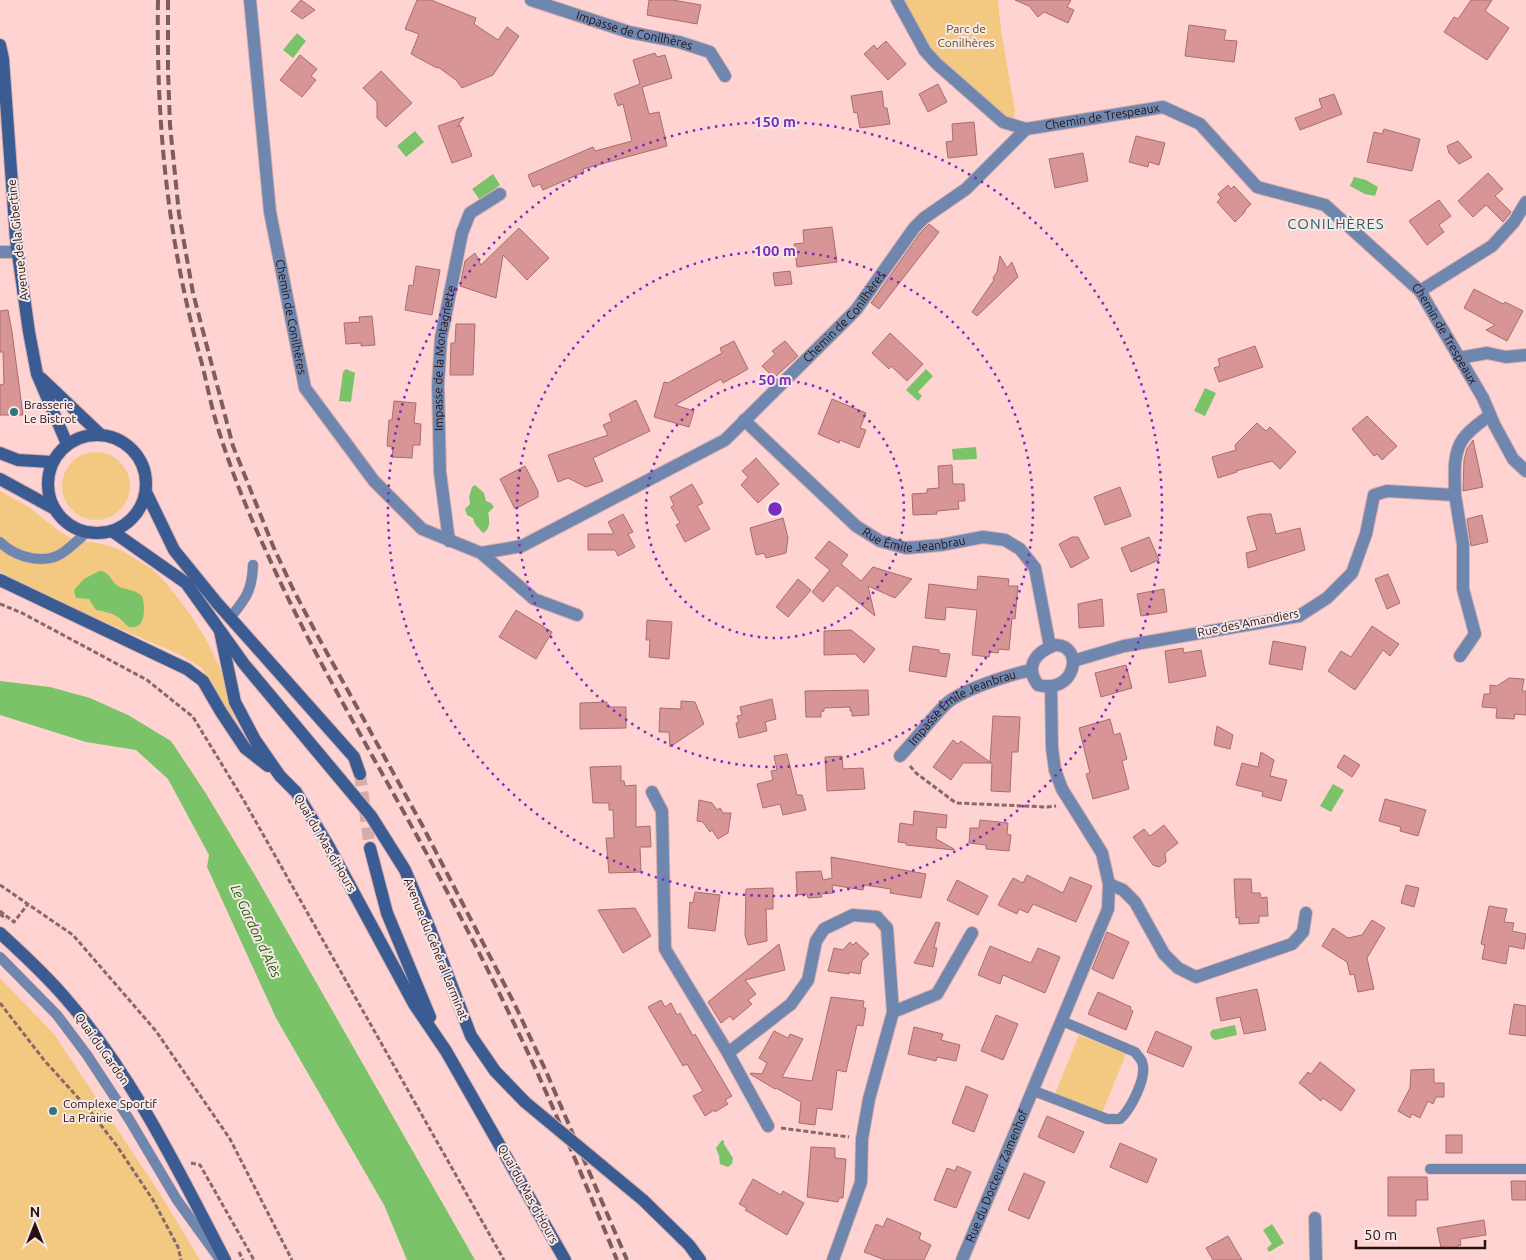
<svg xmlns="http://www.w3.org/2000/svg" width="1526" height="1260" viewBox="0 0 1526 1260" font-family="Ubuntu,sans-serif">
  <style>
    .green { fill: #f3c880 }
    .water { fill: #7bc368 }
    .building { fill: #d89595; stroke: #ab6c6c }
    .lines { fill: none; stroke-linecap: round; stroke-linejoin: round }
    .secondary-tunnel { stroke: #d3acab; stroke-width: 12; stroke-dasharray: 12 6; stroke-linecap: butt }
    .lane-casing { stroke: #d7b0af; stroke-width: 11 }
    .street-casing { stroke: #d7b0af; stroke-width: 14 }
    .secondary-casing { stroke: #d7b0af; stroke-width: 14 }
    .path { stroke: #886868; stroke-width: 3; stroke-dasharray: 5 2.5; stroke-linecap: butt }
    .lane { stroke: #6f87ae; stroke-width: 10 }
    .street { stroke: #6f87ae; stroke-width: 12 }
    .secondary { stroke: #3a5c93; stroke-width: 12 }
    .rail { stroke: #7d5e5e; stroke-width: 4; stroke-dasharray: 10 5; stroke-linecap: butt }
    .secondary-bridge-casing { stroke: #d7b0af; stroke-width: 14; stroke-linecap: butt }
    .secondary-bridge { stroke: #3a5c93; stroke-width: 12 }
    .ring { fill: none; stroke: #7b2cbf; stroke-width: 2.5; stroke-dasharray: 2.5 5 }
    .poi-dot { fill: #2e777b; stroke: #f7e8e7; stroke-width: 2 }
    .labels { text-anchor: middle; stroke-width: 4; stroke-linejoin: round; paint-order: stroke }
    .park-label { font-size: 12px; fill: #644b1f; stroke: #f7e8e7 }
    .street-label { font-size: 12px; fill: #281011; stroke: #f7e8e7 }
    .poi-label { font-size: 12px; fill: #281011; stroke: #f7e8e7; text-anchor: start }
    .water-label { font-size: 14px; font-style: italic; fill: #216504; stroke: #f7e8e7 }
    .quarter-label { font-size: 15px; letter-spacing: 1px; fill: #266062; stroke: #f7e8e7 }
    .centre { fill: #7b2cbf; stroke: #f7e8e7; stroke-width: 2.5 }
    .ring-label { font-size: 15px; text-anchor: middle; font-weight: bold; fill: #7b2cbf; stroke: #f7e8e7; stroke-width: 4; stroke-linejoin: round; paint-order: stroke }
  </style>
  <rect width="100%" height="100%" fill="#fed3d2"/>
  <!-- green -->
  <g class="green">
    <path d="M903 0H998L1001 31 1015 111 1013 120 1000 116 935 57Z"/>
    <circle cx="96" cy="486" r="34"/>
    <path d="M0 491 29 507 60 532 74 540 98 543 119 549 152 569 167 584 190 614 208 643 221 670 230 707 239 729 217 695 202 668 181 655 88 615 0 572Z"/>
    <path d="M0 978 54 1034 157 1189 200 1260H0Z"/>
    <path d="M1079 1035 1126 1054 1102 1113 1055 1094Z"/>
  </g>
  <!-- water -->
  <g class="water">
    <path d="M297 33 306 41 293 58 283 50Z"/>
    <path d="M415 131 424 142 406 157 397 146Z"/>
    <path d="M493 174 500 185 480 200 472 189Z"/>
    <path d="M1354 177 1366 180 1378 187 1375 196 1365 194 1350 186Z"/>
    <path d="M346 369 355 373 351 402 339 401 343 372Z"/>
    <path d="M926 369 933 376 918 392 922 396 918 401 906 390Z"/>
    <path d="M1205 388 1216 393 1205 416 1194 411Z"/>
    <path d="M976 447 977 459 953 460 952 449Z"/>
    <path d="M475 485 484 493 486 501 491 503 494 507 488 513C490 520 490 530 483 533L475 524 473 518 467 515 465 509 470 504 469 497 472 487Z"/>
    <path d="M99 571C110 571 110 581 118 586 126 591 133 588 142 596 145 605 147 630 130 627 126 626 123 620 118 617 111 613 104 611 96 610L89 599 77 598 75 596 74 590 84 579Z"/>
    <path d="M0 681 50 687 90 698 128 715 171 741 205 792 256 877 475 1260H407L384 1205 276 1018 207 867 209 855 168 779 136 750 86 742 0 715Z"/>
    <path d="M1333 784 1344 790 1331 812 1320 806Z"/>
    <path d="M1235 1025 1237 1035 1215 1040 1211 1037 1210 1033 1212 1030Z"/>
    <path d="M722 1140 724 1141V1144L733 1158 732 1164 728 1167 720 1164 719 1156 716 1148Z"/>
    <path d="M1272 1224 1284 1243 1269 1252 1267 1248 1272 1244 1263 1230Z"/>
  </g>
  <!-- building -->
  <g class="building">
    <path d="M301 0 315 10 302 19 291 11Z"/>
    <path d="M417 0H431L476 18 474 24 498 40 507 27 519 36 493 75 462 88 456 80 438 67 437 68 411 54 419 34 405 29Z"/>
    <path d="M649 0H673L701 5 697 24 647 15Z"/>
    <path d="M1015 0H1071L1067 7 1074 10 1068 23 1044 12 1038 17 1029 6Z"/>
    <path d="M1471 0H1492L1485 11 1509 28 1487 60 1444 32 1454 17 1458 19Z"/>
    <path d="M1189 25 1226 30 1224 40 1237 41 1234 62 1185 56Z"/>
    <path d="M886 41 906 64 888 80 864 54 874 45 877 49Z"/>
    <path d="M655 53 657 57 665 55 672 78 642 87 649 114 659 112 667 146 583 169 584 172 543 190 540 184 533 187 528 175 593 147 595 151 632 141 623 104 618 106 614 94 640 84 633 60Z"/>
    <path d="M300 55 317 69 311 76 316 80 302 97 280 80Z"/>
    <path d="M381 71 412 103 386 127 377 118V102L363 88Z"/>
    <path d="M938 84 947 102 928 112 919 94Z"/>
    <path d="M882 91 884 108H887L890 124 860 128 857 112 854 113 851 96Z"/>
    <path d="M1334 94 1342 114 1300 130 1295 118 1322 108 1319 99Z"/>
    <path d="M464 117 457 127 460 125 472 156 452 163 438 126Z"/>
    <path d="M974 122 977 155 948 158 946 142 953 141 952 124Z"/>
    <path d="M1384 129 1420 139 1412 171 1367 162 1374 132 1382 134Z"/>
    <path d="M1136 136 1165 143 1159 165 1149 162 1148 167 1129 162Z"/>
    <path d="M1458 141 1472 157 1459 164 1449 153 1447 146Z"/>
    <path d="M1083 153 1088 181 1055 188 1049 159Z"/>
    <path d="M1488 173 1503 189 1495 196 1511 212 1503 222 1486 205 1473 217 1458 201Z"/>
    <path d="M1228 185 1231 189 1234 186 1251 204 1246 209 1244 213 1235 222 1217 202 1221 198 1218 194Z"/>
    <path d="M1439 200 1451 216 1439 225 1444 232 1427 245 1409 221Z"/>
    <path d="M929 224 939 232 879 309 871 303 920 233Z"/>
    <path d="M832 227 837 262 797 267 794 244 804 243 803 230Z"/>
    <path d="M519 228 549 258 527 280 503 255 496 298 460 286 465 261 475 253 481 265Z"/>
    <path d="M1000 256 1007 268 1012 262 1018 277 977 316 972 312 994 280 993 278 997 272Z"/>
    <path d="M416 266 440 270 432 315 405 310 409 285 413 286Z"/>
    <path d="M790 271 792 284 775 286 773 273Z"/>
    <path d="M1474 289 1503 304 1505 302 1523 311 1507 341 1486 330 1495 325 1464 308Z"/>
    <path d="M8 310 12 332 23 415H0V385L4 384 3 352H0V311Z"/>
    <path d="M372 316 375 345 361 346V343L346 344 344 323 360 322 359 317Z"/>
    <path d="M456 324H475L473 375H450L451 343H455Z"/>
    <path d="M890 333 923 364 907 381 891 366 889 369 872 353Z"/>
    <path d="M734 341 748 369 723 383 721 379 675 405 694 411 689 427 654 417 664 382 668 383 722 353 720 348Z"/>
    <path d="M785 341 798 356 775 377 773 375 772 376 762 366 775 354 772 351Z"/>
    <path d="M1255 346 1263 367 1219 382 1214 368 1220 366 1218 359Z"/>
    <path d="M832 399 866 413 860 428 866 430 859 448 840 440 839 443 818 434Z"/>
    <path d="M636 400 650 431 593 458 603 481 586 487 568 478 558 482 548 455 608 435 603 425 612 421 609 414Z"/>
    <path d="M394 401 416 403 414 423 421 424 420 445H413L412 458 392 457 393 447 387 446 389 420H392Z"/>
    <path d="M1367 416 1397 446 1382 460 1377 454 1374 456 1352 429Z"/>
    <path d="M1257 423 1266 431 1270 427 1296 452 1280 469 1272 461 1236 471 1237 472 1218 478 1212 457 1236 450 1235 445Z"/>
    <path d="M1473 440 1483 487 1463 491 1464 460 1467 449Z"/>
    <path d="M756 458 779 484 758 503 741 485 748 477 742 471Z"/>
    <path d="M952 465 953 484H964L965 501H958L959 509 937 511V514L913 515 912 494 927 493V489L939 488 938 466Z"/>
    <path d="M525 466 538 491V497L515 509 500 479Z"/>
    <path d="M692 484 703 503 697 506 710 529 685 542 676 525 680 523 671 507 674 505 670 497Z"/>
    <path d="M1120 487 1131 516 1105 525 1094 497Z"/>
    <path d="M623 514 633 532 628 534 635 547 618 556 615 550H588V534H614L608 522Z"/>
    <path d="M1260 514H1271L1276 534 1300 528 1305 550 1248 568 1246 553 1257 550 1247 517Z"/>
    <path d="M1482 515 1488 542 1471 546 1467 519Z"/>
    <path d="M783 518 788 538 786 553 766 558 764 553 756 555 750 528Z"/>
    <path d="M1072 537H1078L1089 558 1071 568 1059 544Z"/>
    <path d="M1149 537 1159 560 1131 572 1121 548Z"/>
    <path d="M829 541 848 555 841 564 861 581 873 567 912 579 895 598 868 586 875 616 837 585 823 602 812 592 830 570 815 558Z"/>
    <path d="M1388 574 1400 603 1387 609 1375 579Z"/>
    <path d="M978 576 1009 579 1008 586H1018L1015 619 1012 618 1009 650 999 649 998 653 990 652 989 657 972 655 977 610 946 607 945 620 925 618 929 584 977 590Z"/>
    <path d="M798 579 811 590 788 617 776 607Z"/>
    <path d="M1164 589 1167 612 1141 616 1137 594Z"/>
    <path d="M1102 599 1104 626 1079 628 1078 604Z"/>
    <path d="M516 610 552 632 536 659 499 637Z"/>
    <path d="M647 620 672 622 669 659 649 657 650 640H646Z"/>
    <path d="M1372 626 1399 644 1390 656 1383 650 1355 690 1328 671 1341 651 1351 657Z"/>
    <path d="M851 630 875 649 864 663 855 654 824 655V631Z"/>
    <path d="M1273 641 1306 647 1302 670 1269 664Z"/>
    <path d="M913 646 939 650V653L950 654 946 677 909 671Z"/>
    <path d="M1183 648 1184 653 1201 650 1206 676 1169 683 1165 651Z"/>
    <path d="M1126 665 1132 688 1101 697 1095 673Z"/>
    <path d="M1509 678 1524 679 1522 691H1526V715L1515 714 1514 719 1496 718 1497 708 1482 707 1484 694H1490V685L1497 686Z"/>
    <path d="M868 690 869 715 852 716V711H850V707L824 708V711L821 712V717H806L805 691Z"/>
    <path d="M772 699 776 719 765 722 767 731 739 738 736 723 739 722 737 716 742 715 740 707Z"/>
    <path d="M681 701 695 702 704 724 670 747 669 732H659L660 708 681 709Z"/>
    <path d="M607 702V707H626V728L580 729V703Z"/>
    <path d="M993 716 1020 717 1018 752H1012L1010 792 991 791 992 763H963L951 780 933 767 953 740 958 744 961 741 990 762Z"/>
    <path d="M1110 719 1114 735 1120 733 1127 759 1122 761 1129 789 1093 799 1086 774 1090 773 1079 728Z"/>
    <path d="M1217 726 1233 735 1230 749 1214 745Z"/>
    <path d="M1261 752 1274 760 1270 776 1287 780 1281 801 1262 796 1263 792 1236 785 1242 763 1258 767Z"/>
    <path d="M787 754 797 795H802L806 810 783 815 780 804 763 808 757 784 773 780 771 771 777 770 774 756Z"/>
    <path d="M1344 755 1360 765 1352 777 1337 767Z"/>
    <path d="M842 756 843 769 863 768 865 789 827 791 825 757Z"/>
    <path d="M621 766V781H624L625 786 636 785V827L650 826 651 847H640L641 872 609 873 606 838H614L613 810H609V803H593L590 767Z"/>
    <path d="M1385 799 1426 810 1418 836 1400 831 1401 827 1379 821Z"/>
    <path d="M699 800 712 803 717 810 720 808 723 813H731L728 833 718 839 712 830 710 832 703 822 697 821Z"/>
    <path d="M914 811 947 815 946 828 937 827 936 839 954 849V850L906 845V843L898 842 900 823 913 825Z"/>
    <path d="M980 820 1008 823 1007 834 1011 835 1009 851 986 849V845L969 843 970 828H979Z"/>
    <path d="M1164 825 1178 843 1165 853 1166 862 1159 867 1153 865 1133 837 1144 829 1150 836Z"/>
    <path d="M831 857 926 874 921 898 890 893 891 889 864 885 863 890 832 885 833 893 821 894 822 897 808 898 807 894 797 895 796 872 821 871 823 880 832 878Z"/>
    <path d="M1027 875 1063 893 1070 877 1092 886 1076 922 1033 904 1028 913 1019 909 1017 914 998 905 1013 878 1023 883Z"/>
    <path d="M1234 879H1251L1252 893H1260L1261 898 1267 897 1268 916H1259V923L1239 924V917L1236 918Z"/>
    <path d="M957 880 988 896 978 915 947 900Z"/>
    <path d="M1406 885 1419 888 1414 907 1401 903Z"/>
    <path d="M773 888V909H766L767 941 748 945 745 935 746 889Z"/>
    <path d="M695 892 720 895 715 931 688 928 690 902 693 903Z"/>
    <path d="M1489 906 1507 909 1504 922 1514 923 1512 931 1526 934 1524 949 1509 946 1506 964 1482 959 1485 945 1481 944Z"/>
    <path d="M635 908 651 936 623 953 598 910Z"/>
    <path d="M1372 920 1385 928 1367 958 1374 989 1358 992 1354 974 1350 975 1347 962 1322 946 1333 928 1348 938 1362 935Z"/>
    <path d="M936 922 940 923 934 948H937L933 967 914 963Z"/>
    <path d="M1107 932 1129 942 1113 979 1092 969Z"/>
    <path d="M850 942 853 945 856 942 869 954 862 961 860 974 849 972V974L828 971 834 948 843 950Z"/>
    <path d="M779 944 785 970 745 980 756 994 748 1000 752 1004 733 1020 730 1016 721 1023 708 1002Z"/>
    <path d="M990 946 1031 963 1038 948 1060 957 1045 993 1003 975 1000 984 978 975Z"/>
    <path d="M1257 989 1266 1030 1244 1034 1240 1017 1221 1021 1216 998Z"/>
    <path d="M1098 992 1131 1007 1130 1009 1133 1011 1126 1030 1088 1014Z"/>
    <path d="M831 997 864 1001 863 1008H866L863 1026 857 1025 846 1072 837 1070 832 1110 817 1108 815 1125 799 1123 801 1102 776 1088 775 1089 750 1074 751 1073 762 1074 767 1063 759 1058 774 1031 788 1038 790 1034 803 1039 782 1077 812 1081Z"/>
    <path d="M661 1000 665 1007 671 1003 677 1015 680 1013 693 1036 695 1034 732 1096 725 1100 728 1104 715 1112 714 1110 705 1116 693 1096 703 1091 687 1064 683 1066 648 1007Z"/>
    <path d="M1514 1004 1526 1006V1036L1509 1034Z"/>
    <path d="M996 1015 1018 1024 1003 1060 981 1051Z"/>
    <path d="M914 1027 943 1034 941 1040 960 1045 956 1061 937 1057 936 1061 908 1054Z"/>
    <path d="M1156 1031 1192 1047 1183 1067 1147 1052Z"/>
    <path d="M1320 1062 1355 1090 1341 1111 1323 1098 1321 1101 1299 1083 1308 1072 1311 1074Z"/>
    <path d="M1434 1069V1083H1444V1097H1436L1433 1104 1428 1101 1420 1118 1412 1114 1410 1118 1398 1111 1410 1088 1411 1070Z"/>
    <path d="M966 1086 988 1095 974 1132 952 1123Z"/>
    <path d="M1047 1116 1084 1132 1074 1153 1038 1137Z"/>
    <rect x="1446" y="1135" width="16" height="18"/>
    <path d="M1120 1143 1157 1159 1147 1183 1110 1167Z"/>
    <path d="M811 1147 835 1148V1158L846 1159 843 1198H839L838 1202 807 1197Z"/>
    <path d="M957 1166 971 1172 956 1208 934 1200 947 1168 955 1171Z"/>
    <path d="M1024 1173 1045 1182 1029 1219 1008 1210Z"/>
    <path d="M1388 1177H1427L1428 1200H1416V1216H1388Z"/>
    <path d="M753 1179 781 1195 783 1191 804 1203 787 1235 745 1210 747 1208 739 1204Z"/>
    <path d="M1511 1181H1526V1200H1512Z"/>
    <path d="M887 1218 921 1233 919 1239 931 1245 924 1260H885L864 1252 876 1224 883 1227Z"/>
    <path d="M1484 1220 1486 1235 1460 1239 1461 1245 1457 1246V1248H1441L1437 1228Z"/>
    <path d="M1228 1236 1242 1260H1213L1206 1248Z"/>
  </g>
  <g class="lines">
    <!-- secondary-tunnel -->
    <path class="secondary-tunnel" d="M360 774 370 848"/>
    <defs>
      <g id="lane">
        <path d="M0 542C16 558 47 566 65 551 72 546 79 539 86 533"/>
        <path d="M230 618C246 598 252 591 253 565"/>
        <path d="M0 957 57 1015 87 1055 129 1119 177 1200 219 1258"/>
        <path d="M1034 1091 1107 1119H1120C1130 1110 1148 1077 1142 1062 1141 1059 1137 1055 1135 1052L1062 1021"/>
        <path d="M1430 1169H1526"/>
      </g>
      <g id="street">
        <path id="s1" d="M250 0 270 212 305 388 374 481 422 529 481 553 522 546 725 440 856 310 914 228 924 218 966 189 1026 129"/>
        <path id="s2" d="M531 0 629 32 679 42 710 52 725 76"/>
        <path id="s3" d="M897 0 925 51 937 64 1003 122 1026 129 1163 107 1200 124 1257 187 1325 205 1420 291 1483 398 1494 424 1513 459 1526 471"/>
        <path d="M0 252H18"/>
        <path d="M1420 291 1492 246 1514 222 1526 202"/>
        <path d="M1459 358 1487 353 1506 357 1526 355"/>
        <path id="s4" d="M744 420 856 526 880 541 906 548 941 545 983 537 1005 540 1020 549 1035 568 1050 647"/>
        <path d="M1455 495C1455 476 1452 455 1463 439 1469 430 1481 422 1490 415"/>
        <path id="s5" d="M449 541 440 472 438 385 441 338 462 233 470 213 500 194"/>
        <path d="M481 553 534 599 577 615"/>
        <path d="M1055 645C1085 645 1076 695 1038 685 1024 666 1036 652 1055 645Z"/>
        <path d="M1073 661 1124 646 1299 616 1327 598 1352 573 1366 534 1374 495 1387 491 1455 495 1463 544V589L1475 634 1460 656"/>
        <path id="s6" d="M900 756C916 739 930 720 946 704 961 690 1011 674 1032 670"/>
        <path d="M652 792 662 811 665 949 728 1053"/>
        <path d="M1109 884 1123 890 1135 902 1164 954 1178 968 1196 977 1292 944 1303 932 1306 913"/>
        <path d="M893 1012 937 994 972 933"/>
        <path d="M768 1126 728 1053 791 1004 808 980 816 941 824 929 853 915 877 917 887 928 893 1012 869 1099 862 1139 861 1182 833 1260"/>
        <path d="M1315 1218 1316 1260"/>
        <path id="s7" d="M962 1260 1108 909 1109 884 1102 853 1062 789 1055 770 1052 748 1051 687"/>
      </g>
      <g id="secondary">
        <path d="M0 45 3 59 16 240 29 332 37 374 67 444"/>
        <path d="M41 378 101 435"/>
        <circle cx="97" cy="484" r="49"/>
        <path d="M0 453 18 460 52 462"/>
        <path d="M0 479 53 508"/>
        <path d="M146 492 174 550 217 603 354 757 360 774"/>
        <path d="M112 531 186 583 244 664 371 816 405 870 430 929 471 1036 495 1071 525 1102"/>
        <path d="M0 580 187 669 203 681 221 712 245 748 268 766"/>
        <path d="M220 631 235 702 255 740 280 776 296 792 328 845 414 1004 446 1051 565 1260"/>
        <path d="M370 848 387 913 430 1017"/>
        <path d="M0 933C23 954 47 976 67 1000 133 1076 179 1172 225 1260"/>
        <path d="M643 1200 689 1245 700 1260"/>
      </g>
    </defs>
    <!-- lane casing -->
    <use href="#lane" class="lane-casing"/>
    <!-- street casing -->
    <use href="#street" class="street-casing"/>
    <!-- secondary casing -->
    <use href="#secondary" class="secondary-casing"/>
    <!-- path -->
    <g class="path">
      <path d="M0 604 22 613 147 680 193 717 243 799 504 1260"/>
      <path d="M910 766 916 773 956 803 1047 807 1056 806"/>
      <path d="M0 885 73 935 156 1031 230 1139 292 1260"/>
      <path d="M0 911 14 922 28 904"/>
      <path d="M0 914 6 919"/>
      <path d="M0 1003 44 1060 90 1111 117 1146 153 1200 178 1247 181 1260"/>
      <path d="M781 1128 849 1137"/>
      <path d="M191 1163 200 1165 254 1260"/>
      <path d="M239 1252 243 1260"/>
    </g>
    <!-- lane -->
    <use href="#lane" class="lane"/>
    <!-- street -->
    <use href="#street" class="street"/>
    <!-- secondary -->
    <use href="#secondary" class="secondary"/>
    <!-- rail -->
    <g class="rail">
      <path d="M158 0C156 126 168 243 202 364 206 380 209 395 213 411 226 458 245 506 266 551 320 672 391 784 452 901 482 957 510 1014 537 1072 565 1134 591 1197 617 1260"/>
      <path d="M168 0V71L170 125 179 214 193 293 233 446 273 546 293 589 316 633 421 823 514 1003 545 1069 627 1260"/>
    </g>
    <defs>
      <path id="secondary-bridge" d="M525 1102 643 1200"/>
    </defs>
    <!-- secondary-bridge casing -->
    <use href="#secondary-bridge" class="secondary-bridge-casing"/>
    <!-- secondary-bridge -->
    <use href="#secondary-bridge" class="secondary-bridge"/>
  </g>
  <!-- distance rings -->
  <g class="ring">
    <circle cx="775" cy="509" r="129"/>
    <circle cx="775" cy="509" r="258"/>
    <circle cx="775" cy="509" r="387"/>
  </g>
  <!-- markers -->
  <g class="poi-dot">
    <circle cx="14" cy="412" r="5"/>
    <circle cx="53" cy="1111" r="5"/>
  </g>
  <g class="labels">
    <!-- park labels -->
    <g class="park-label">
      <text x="966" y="33">Parc de<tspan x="966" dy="14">Conilhères</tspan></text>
    </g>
    <!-- street labels -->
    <g class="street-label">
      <text dy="4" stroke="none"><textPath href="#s2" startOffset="108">Impasse de Conilhères</textPath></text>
      <text dy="4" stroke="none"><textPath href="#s3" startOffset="265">Chemin de Trespeaux</textPath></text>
      <text transform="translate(18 240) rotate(-96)" y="4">Avenue de la Gibertine</text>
      <text dy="4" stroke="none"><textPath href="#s1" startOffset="1082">Chemin de Conilhères</textPath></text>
      <text dy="4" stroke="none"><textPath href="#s1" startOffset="320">Chemin de Conilhères</textPath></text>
      <text dy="4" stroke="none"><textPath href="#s3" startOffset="700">Chemin de Trespeaux</textPath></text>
      <text dy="4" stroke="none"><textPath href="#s5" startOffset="184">Impasse de la Montagnette</textPath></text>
      <text dy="4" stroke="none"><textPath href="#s4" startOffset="216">Rue Émile Jeanbrau</textPath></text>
      <text transform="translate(1248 623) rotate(-11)" y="4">Rue des Amandiers</text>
      <text dy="4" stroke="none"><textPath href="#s6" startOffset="81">Impasse Émile Jeanbrau</textPath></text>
      <text transform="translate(325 843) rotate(60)" y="4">Quai du Mas d'Hours</text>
      <text transform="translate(436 949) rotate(68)" y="4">Avenue du Général Larminat</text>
      <text transform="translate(102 1049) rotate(55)" y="4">Quai du Gardon</text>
      <text dy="4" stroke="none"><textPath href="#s7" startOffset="91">Rue du Docteur Zamenhof</textPath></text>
      <text transform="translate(528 1194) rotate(61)" y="4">Quai du Mas d'Hours</text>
    </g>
    <!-- poi labels -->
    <g class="poi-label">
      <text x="24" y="409">Brasserie<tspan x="24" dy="14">Le Bistrot</tspan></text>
      <text x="63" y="1108">Complexe Sportif<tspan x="63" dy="14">La Prairie</tspan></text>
    </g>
    <!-- water labels -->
    <g class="water-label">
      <text transform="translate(256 931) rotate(65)" y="5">Le Gardon d'Alès</text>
    </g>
    <!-- quarter labels -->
    <g class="quarter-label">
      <text x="1336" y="229">CONILHÈRES</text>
    </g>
  </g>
  <circle cx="775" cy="509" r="8" class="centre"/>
  <g class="ring-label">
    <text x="775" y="127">150 m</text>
    <text x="775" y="256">100 m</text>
    <text x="775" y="385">50 m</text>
  </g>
  <!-- north arrow -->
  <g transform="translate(35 1225)" stroke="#f7e8e7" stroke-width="4" paint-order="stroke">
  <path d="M0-4L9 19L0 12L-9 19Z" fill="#281011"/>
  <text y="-8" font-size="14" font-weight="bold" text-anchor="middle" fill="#281011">N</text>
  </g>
  <!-- scale -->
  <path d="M1356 1240v8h129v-8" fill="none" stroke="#281011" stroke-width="2.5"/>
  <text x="1364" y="1240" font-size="15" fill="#281011" stroke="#f7e8e7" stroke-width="4" paint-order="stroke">50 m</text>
</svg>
